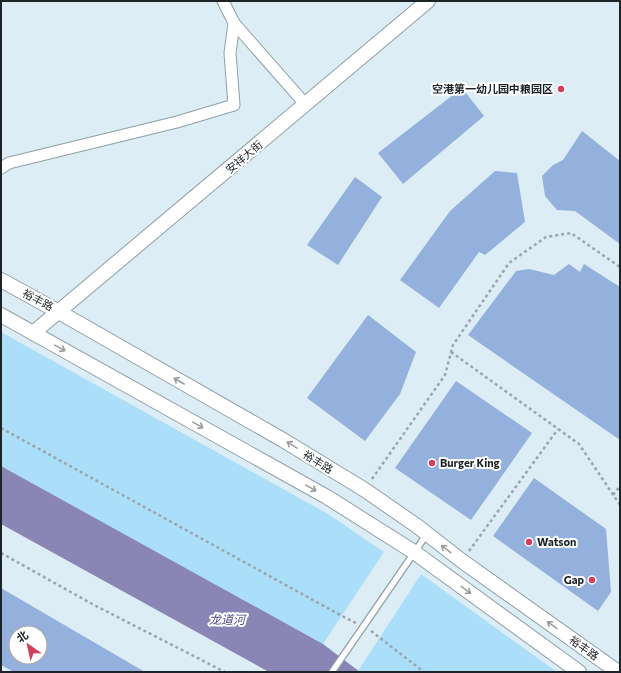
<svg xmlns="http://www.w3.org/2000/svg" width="621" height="673" viewBox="0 0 621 673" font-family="Commissioner,'Noto Sans SC',sans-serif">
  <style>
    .green { fill: #abdff9 }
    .water { fill: #8986b6 }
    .building { fill: #94b1dd; fill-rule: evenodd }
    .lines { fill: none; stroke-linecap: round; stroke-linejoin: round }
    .service-casing { stroke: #8f9fa8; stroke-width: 8 }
    .minor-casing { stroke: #8f9fa8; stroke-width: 13 }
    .tertiary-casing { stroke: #8f9fa8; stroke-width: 16 }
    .path { stroke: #99a6ad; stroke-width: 2.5; stroke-dasharray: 3 3; stroke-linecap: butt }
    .service { stroke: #fff; stroke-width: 5.5 }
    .minor { stroke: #fff; stroke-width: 11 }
    .tertiary { stroke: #fff; stroke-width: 14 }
    .oneway { stroke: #999c9e }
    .poi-dot { fill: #d0405c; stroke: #fff; stroke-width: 1.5 }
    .labels { text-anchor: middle; stroke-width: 4; stroke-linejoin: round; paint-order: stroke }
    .poi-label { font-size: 11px; font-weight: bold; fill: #1d2427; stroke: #fff; text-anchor: end }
    .street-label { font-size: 11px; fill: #1d2427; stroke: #fff }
    .water-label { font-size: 12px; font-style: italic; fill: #534b8b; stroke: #fff }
  </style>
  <rect width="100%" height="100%" fill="#dcedf6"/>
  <!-- green -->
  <g class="green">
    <path d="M1 332 328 514 384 552 323 644 1 466Z"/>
    <path d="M421 574 557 672H360L358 671Z"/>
  </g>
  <!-- water -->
  <path class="water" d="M1 466 323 644 360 672H269L1 524Z"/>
  <!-- building -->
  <g class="building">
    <path d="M462 88 484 116 403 184 378 153Z"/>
    <path d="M582 131 620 161V244L575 211 557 210 545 196 542 176 553 165 563 160Z"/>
    <path d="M495 171 517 173 525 222 485 255 479 252 439 308 400 280 450 211Z"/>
    <path d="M355 177 382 197 338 265 307 245Z"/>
    <path d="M569 264 580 272 584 264 620 287V440L468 335 516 271 529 269 554 275Z"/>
    <path d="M368 315 416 352 400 394 365 441 307 398Z"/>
    <path d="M456 381 532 433 471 520 395 468Z"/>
    <path d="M534 478 606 529 611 592 598 611 493 536Z"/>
    <path d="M1 588 145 672H14L1 665ZM16 633H40V657H16Z"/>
  </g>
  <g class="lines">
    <defs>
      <path id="service" d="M332 672 427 534"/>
      <g id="minor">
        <path d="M223 1 234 23 306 105"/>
        <path d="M1 168 9 163 177 122 234 105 230 53 234 23"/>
      </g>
      <g id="tertiary">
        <path d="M1 280 59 312 283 440 365 490 417 526 462 561 618 672"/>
        <path d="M1 315 327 497 414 552 579 672"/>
        <path d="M33 333 428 1"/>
      </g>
    </defs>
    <!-- service casing -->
    <use href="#service" class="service-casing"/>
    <!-- minor casing -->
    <use href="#minor" class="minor-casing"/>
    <!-- tertiary casing -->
    <use href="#tertiary" class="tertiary-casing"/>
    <!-- path -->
    <g class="path">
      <path d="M451 352 579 444 620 505"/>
      <path d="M1 428 342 616 356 623"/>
      <path d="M372 479 445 375 453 345 509 263 546 237 571 233 620 267"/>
      <path d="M613 495 620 486"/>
      <path d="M469 551 558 429"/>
      <path d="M1 553 94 605 225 672"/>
      <path d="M371 631 424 672"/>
    </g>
    <!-- service -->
    <use href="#service" class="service"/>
    <!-- minor -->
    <use href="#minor" class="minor"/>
    <!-- tertiary -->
    <use href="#tertiary" class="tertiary"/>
  </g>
  <!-- one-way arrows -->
  <defs><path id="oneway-shaft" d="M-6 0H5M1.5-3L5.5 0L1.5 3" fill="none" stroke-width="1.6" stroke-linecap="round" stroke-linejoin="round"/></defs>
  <g class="oneway">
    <use href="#oneway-shaft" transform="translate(60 348) rotate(29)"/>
    <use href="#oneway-shaft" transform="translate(179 381) rotate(-150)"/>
    <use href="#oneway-shaft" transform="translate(198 425) rotate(29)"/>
    <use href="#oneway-shaft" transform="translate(292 445) rotate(-148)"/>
    <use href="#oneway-shaft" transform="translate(311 488) rotate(29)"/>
    <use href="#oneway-shaft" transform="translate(446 549) rotate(-142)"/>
    <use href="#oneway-shaft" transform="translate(466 590) rotate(36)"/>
    <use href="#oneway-shaft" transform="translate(552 625) rotate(-145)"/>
  </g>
  <!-- markers -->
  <g class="poi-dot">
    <circle cx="561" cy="89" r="4"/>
    <circle cx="432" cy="463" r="4"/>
    <circle cx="529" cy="542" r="4"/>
    <circle cx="592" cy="580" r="4"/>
  </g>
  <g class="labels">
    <!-- poi labels -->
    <g class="poi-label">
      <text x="553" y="93">空港第一幼儿园中粮园区</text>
      <text x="440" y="467" text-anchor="start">Burger King</text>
      <text x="537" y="546" text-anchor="start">Watson</text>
      <text x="584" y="584">Gap</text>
    </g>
    <!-- street labels -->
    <g class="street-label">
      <text transform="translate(244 157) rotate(-40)" y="4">安祥大街</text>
      <text transform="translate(38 300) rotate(28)" y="4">裕丰路</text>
      <text transform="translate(318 462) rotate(32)" y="4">裕丰路</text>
      <text transform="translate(584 648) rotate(35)" y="4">裕丰路</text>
    </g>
    <!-- water labels -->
    <g class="water-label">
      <text x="227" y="624">龙道河</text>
    </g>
  </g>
  <!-- border -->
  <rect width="621" height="673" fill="none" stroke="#1d2427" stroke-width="4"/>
  <!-- north arrow -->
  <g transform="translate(28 645) rotate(326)"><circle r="19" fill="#ffffff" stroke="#a5a7a9"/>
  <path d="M0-3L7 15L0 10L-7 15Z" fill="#d0405c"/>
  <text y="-6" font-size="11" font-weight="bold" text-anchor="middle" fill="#1d2427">北</text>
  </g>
</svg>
